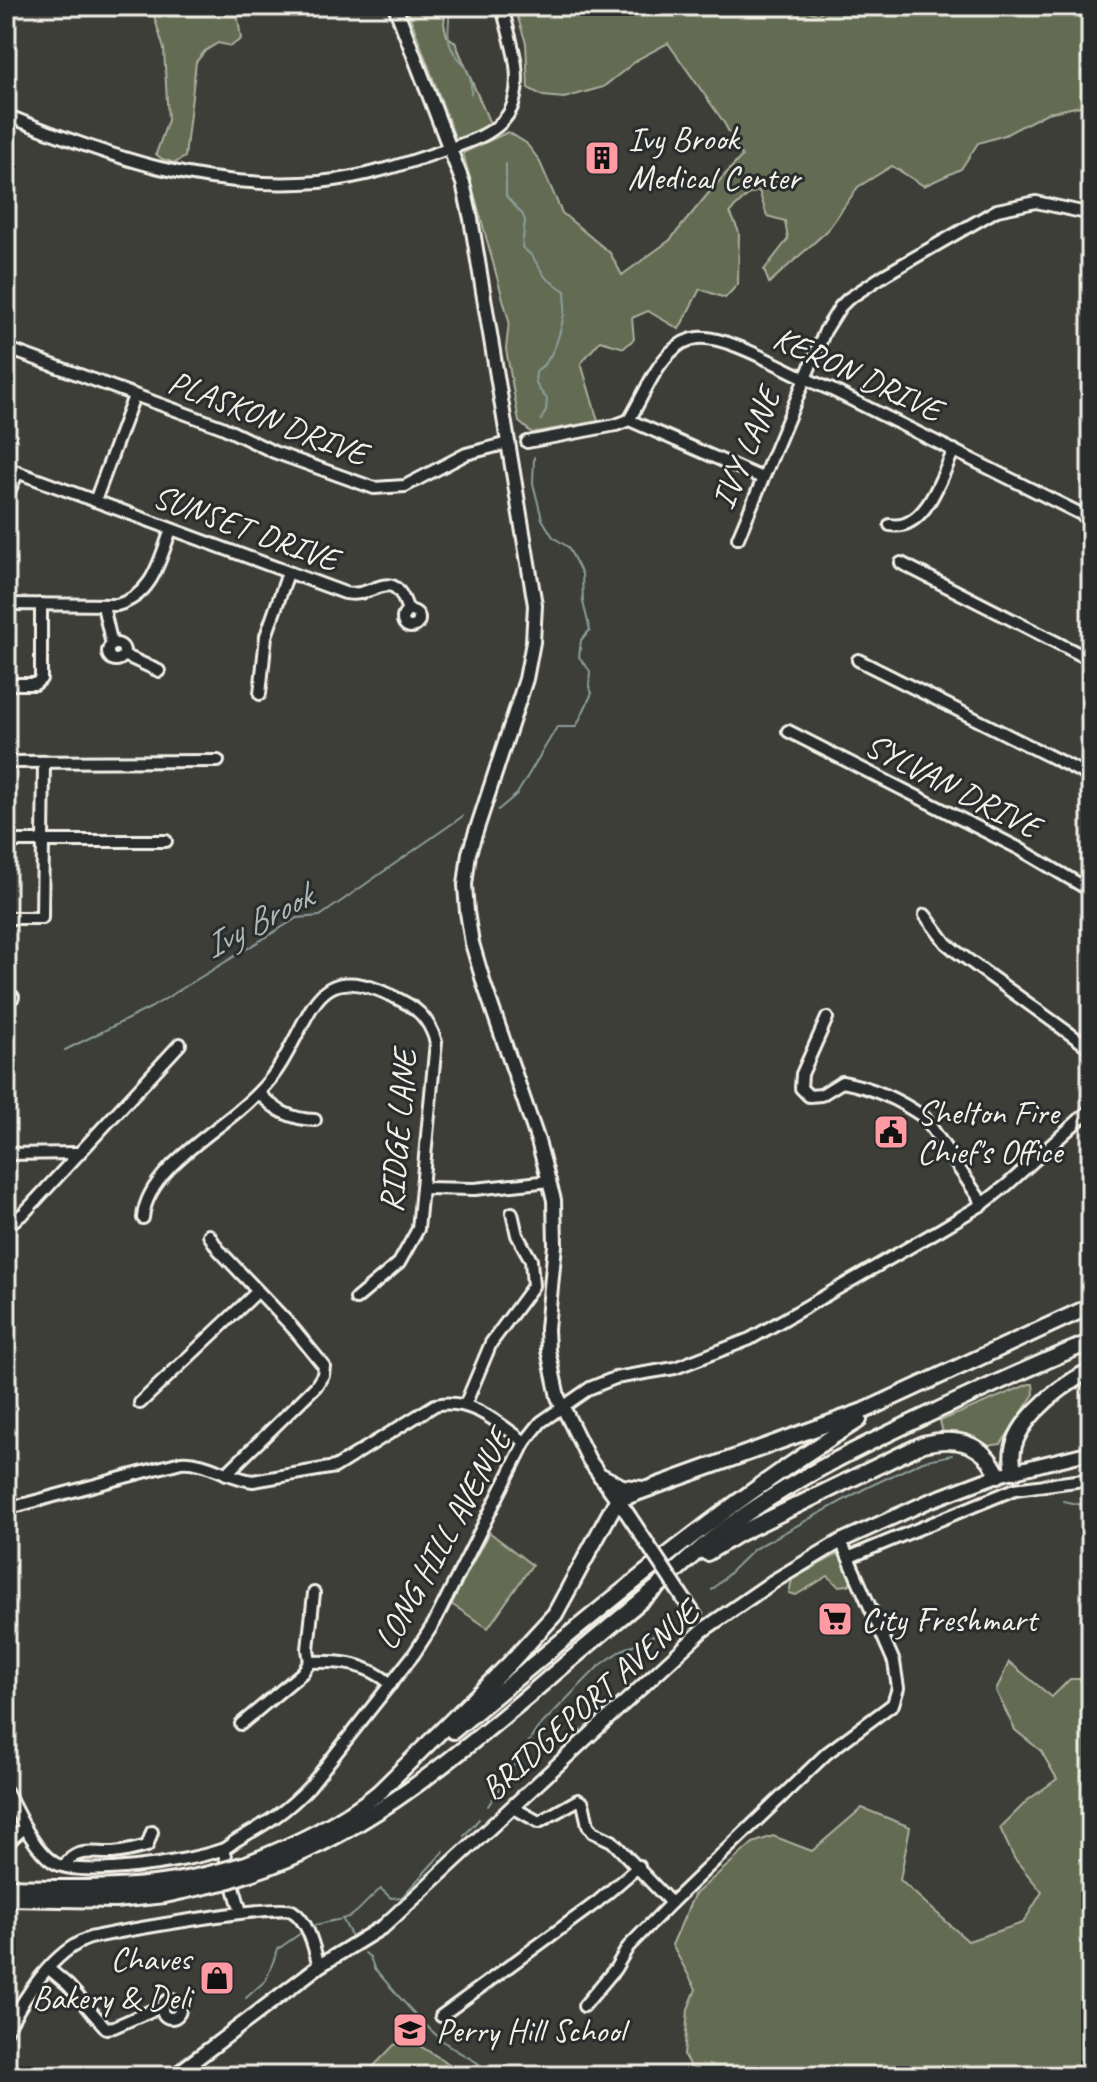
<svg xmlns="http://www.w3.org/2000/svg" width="1097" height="2082" viewBox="0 0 1097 2082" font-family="Caveat,sans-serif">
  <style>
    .green { fill: #646c52; stroke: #acae9d; stroke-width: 2 }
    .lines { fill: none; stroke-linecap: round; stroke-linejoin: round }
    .stream { stroke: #8c9d9b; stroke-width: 2 }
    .minor-casing { stroke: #f4f1e8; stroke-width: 16 }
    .major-casing { stroke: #f4f1e8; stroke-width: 18 }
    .highway-casing { stroke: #f4f1e8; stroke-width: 20 }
    .minor { stroke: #2a2d2e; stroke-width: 10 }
    .major { stroke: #2a2d2e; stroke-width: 12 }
    .highway { stroke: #2a2d2e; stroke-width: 14 }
    .major-bridge-casing { stroke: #f4f1e8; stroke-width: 18; stroke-linecap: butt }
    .highway-bridge-casing { stroke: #f4f1e8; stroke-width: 20; stroke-linecap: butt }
    .major-bridge { stroke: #2a2d2e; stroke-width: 12 }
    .highway-bridge { stroke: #2a2d2e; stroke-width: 14 }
    .labels { text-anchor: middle; stroke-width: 6; stroke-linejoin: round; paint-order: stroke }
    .poi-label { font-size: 34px; fill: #f4f1e8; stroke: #2a2d2e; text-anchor: start }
    .street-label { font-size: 34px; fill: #f4f1e8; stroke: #2a2d2e }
    .water-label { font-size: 36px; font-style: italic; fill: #aeb9b5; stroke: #2a2d2e }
  </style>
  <rect width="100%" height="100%" fill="#3e3e39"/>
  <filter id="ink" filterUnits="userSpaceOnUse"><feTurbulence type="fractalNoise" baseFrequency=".0125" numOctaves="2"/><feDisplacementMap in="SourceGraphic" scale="16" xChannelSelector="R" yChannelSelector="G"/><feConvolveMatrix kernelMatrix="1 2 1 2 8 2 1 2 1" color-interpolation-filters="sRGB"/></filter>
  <g filter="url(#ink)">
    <!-- green -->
    <g class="green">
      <path d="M151 6H251L241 10 238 18 241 39 231 46 218 43 205 51 196 62 185 157 175 163 162 159 156 154 168 120 164 49Z"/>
      <path d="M406 6H446L444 24 447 36 455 42 491 126 456 140Z"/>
      <path d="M514 6H787L818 14 830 6H1091V101L1085 105 1047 113 1005 135 978 143 961 169 924 186 892 166 858 187 827 231 769 283 764 270 788 239 785 221 767 216 759 191 749 194 730 212 739 232 738 284 725 298 700 289 679 329 648 311 632 318 634 339 624 348 600 341 581 363 598 421 532 433 519 422 506 349 509 321 463 153 508 132 526 143 539 160 562 213 610 253 622 275 670 240 712 189 742 156 723 121 668 43 640 58 603 87 564 98 543 96 528 88 526 43Z"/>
      <path d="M1029 1384H1033L1034 1394 1001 1444 987 1446 972 1437 943 1433 940 1421Z"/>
      <path d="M489 1532 532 1565 488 1628 451 1604Z"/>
      <path d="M838 1554 842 1555 853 1578 849 1585 838 1586 828 1576 796 1595 789 1593 792 1579Z"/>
      <path d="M1009 1662 1052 1697 1070 1679H1080L1091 1700V2076H696L684 2056 688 2009 696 1989 672 1945 694 1895 753 1843 773 1836 812 1851 862 1808 910 1827 900 1880 968 1941 1023 1923 1042 1892 1014 1858 1000 1828 1028 1800 1057 1779 1041 1751 1015 1730 996 1691Z"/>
      <path d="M403 2042 415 2043 469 2076H364L394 2045Z"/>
    </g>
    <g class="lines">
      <!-- stream -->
      <g class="stream">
        <path d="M450 6C450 17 447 29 449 40 451 60 474 61 471 94"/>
        <path d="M506 164V196L523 215 525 221 522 247 532 256 546 278 565 291C567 311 557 359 537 370 532 383 539 389 547 399L546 410 541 420"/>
        <path d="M498 810 517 794 557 727H575L578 723 592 693 589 686 590 671 579 657 581 640 590 630 583 602 582 574 568 547 553 537 542 519 533 483 534 457"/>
        <path d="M65 1050 152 1007 297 918 320 916 463 816"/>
        <path d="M1063 1501 1091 1507"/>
        <path d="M712 1590 754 1549 866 1488 923 1461 952 1455"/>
        <path d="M488 1806 537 1729 598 1667 620 1651 669 1628"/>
        <path d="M464 1836 479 1819"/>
        <path d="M343 1920 353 1939"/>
        <path d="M313 1926C324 1922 346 1919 351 1916 362 1909 369 1897 381 1889L391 1898 402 1897 444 1851"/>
        <path d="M365 1953 370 1957 374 1968C396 1993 417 2019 443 2041 459 2055 479 2060 494 2076"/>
        <path d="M246 1998 266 1980 278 1949 301 1933"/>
        <path d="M180 2060 204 2043"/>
        <path d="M102 2074 131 2066"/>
      </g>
      <defs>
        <g id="minor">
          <path d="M6 115C109 157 205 191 319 182 361 178 402 165 442 151 469 142 506 132 514 101 523 69 509 38 502 6"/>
          <path d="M6 348 222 427 274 452 374 488 405 486 466 454 508 443"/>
          <path d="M629 420C642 399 653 369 671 352 678 345 688 339 698 338 731 335 796 377 830 389L1091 519"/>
          <path d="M527 442 616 425 629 420 762 478"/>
          <path d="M6 468 345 593C376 599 393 562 408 611"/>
          <path d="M6 498 18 472"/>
          <path d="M95 501 134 396"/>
          <path d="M890 525C926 532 942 474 954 450"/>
          <path d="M738 538 825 331 840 307 848 299 886 274 997 210 1036 202 1091 214"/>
          <path d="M901 563 1091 660"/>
          <path d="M6 604 117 605C153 595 159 561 171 530"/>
          <path d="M103 606 112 645"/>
          <circle cx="411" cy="619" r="8"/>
          <circle cx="116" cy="652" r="8"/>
          <path d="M124 655 159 671"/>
          <path d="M858 660 1091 777"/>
          <path d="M6 684H35L41 679V604"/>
          <path d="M260 694 266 636 288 573"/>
          <path d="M788 731 1018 848 1091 891"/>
          <path d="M6 762 218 761"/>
          <path d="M6 841H166"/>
          <path d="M925 915 946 943 957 952 1091 1049"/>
          <path d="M6 918H42L44 763"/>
          <path d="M6 997H13"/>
          <path d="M827 1018 802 1074 801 1088 809 1096 821 1095 842 1082C871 1087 901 1101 925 1118L983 1204"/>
          <path d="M259 1093C276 1111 290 1119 315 1120"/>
          <path d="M6 1154 77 1153"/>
          <path d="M423 1188 475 1189 550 1181"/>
          <path d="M143 1218C146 1174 207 1137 238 1111 258 1094 274 1078 286 1055 316 1002 321 962 392 996 416 1007 428 1016 436 1042L418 1229 399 1263 356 1299"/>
          <path d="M6 1226 24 1213 180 1044"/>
          <path d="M209 1235 218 1249 293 1328 324 1366 323 1375 316 1386 226 1474"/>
          <path d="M140 1403 257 1292"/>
          <path d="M465 1405 491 1343 533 1286 531 1260 517 1235 512 1213"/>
          <path d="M6 1509 181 1462C206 1460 228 1478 253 1481L335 1467 435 1405C470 1397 498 1423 525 1442"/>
          <path d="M850 1557 1015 1489 1091 1479"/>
          <path d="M310 1662 308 1649 314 1593"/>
          <path d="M241 1724 302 1673 310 1662C342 1661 366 1663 391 1684"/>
          <path d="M6 1791C17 1812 33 1849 53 1862 79 1880 191 1861 221 1850 227 1848 232 1843 237 1840 267 1823 286 1812 310 1786L414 1654 434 1623 525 1442 541 1422 590 1388 615 1378 675 1368 750 1339 941 1229 983 1204 1007 1185 1091 1109"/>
          <path d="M512 1807 539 1822 578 1800 583 1803 588 1825 593 1832 612 1841 671 1903 827 1753 893 1704 898 1688 894 1662 841 1541"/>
          <path d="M6 1844 25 1827"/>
          <path d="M223 1850 241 1912"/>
          <path d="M65 1866C74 1847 96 1854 113 1853 125 1852 136 1849 147 1846L152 1832"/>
          <path d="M49 1969 68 1985 106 2028 114 2027 155 2009H162"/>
          <circle cx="171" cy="2009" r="9"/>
          <path d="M584 2006 615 1969 628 1947 671 1903"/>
          <path d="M441 2016 597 1902 639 1866"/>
          <path d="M6 2031C24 1998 53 1950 90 1938 117 1932 277 1903 292 1911 309 1921 314 1949 319 1966"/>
        </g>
        <g id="major">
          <path d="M395 6 463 183 471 219 535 605 533 642 526 679 469 853 465 885 467 912 472 943 484 984 538 1141 554 1200 555 1245 547 1329 548 1350 558 1397 589 1460 627 1513"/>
          <path d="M174 2076 319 1966 384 1926 703 1630 774 1581 841 1541 929 1501 998 1475 1091 1452"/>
        </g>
        <g id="highway">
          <path d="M1015 1471C999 1430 1060 1386 1091 1370"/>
          <path d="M601 1476 622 1487 643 1489"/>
          <path d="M707 1553 738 1534 923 1444C956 1436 984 1442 998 1475"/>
          <path d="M453 1731C585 1622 713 1510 859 1420"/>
          <path d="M376 1795 510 1663 555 1614 617 1500 866 1410 1091 1306"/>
          <path d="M246 1864C295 1845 341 1823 382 1790"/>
          <path d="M250 1873C356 1839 443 1767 528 1696 572 1658 617 1621 662 1583 683 1565 703 1545 726 1528 791 1480 863 1445 936 1411 988 1387 1038 1363 1091 1342"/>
          <path d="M6 1887C78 1889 147 1891 217 1872"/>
          <path d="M6 1898 115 1900 165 1895 224 1882"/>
        </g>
      </defs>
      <!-- minor casing -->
      <use href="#minor" class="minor-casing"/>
      <!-- major casing -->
      <use href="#major" class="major-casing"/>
      <!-- highway casing -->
      <use href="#highway" class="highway-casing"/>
      <!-- minor -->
      <use href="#minor" class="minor"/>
      <!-- major -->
      <use href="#major" class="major"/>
      <!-- highway -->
      <use href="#highway" class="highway"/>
      <defs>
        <path id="major-bridge" d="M627 1513 697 1619"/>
        <g id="highway-bridge">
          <path d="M217 1872 246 1864"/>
          <path d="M224 1882 250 1873"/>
        </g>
      </defs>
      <!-- major-bridge casing -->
      <use href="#major-bridge" class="major-bridge-casing"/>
      <!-- highway-bridge casing -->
      <use href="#highway-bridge" class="highway-bridge-casing"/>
      <!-- major-bridge -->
      <use href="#major-bridge" class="major-bridge"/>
      <!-- highway-bridge -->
      <use href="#highway-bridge" class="highway-bridge"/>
    </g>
  </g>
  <!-- icons -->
  <defs>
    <symbol id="building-square" viewBox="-11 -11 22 22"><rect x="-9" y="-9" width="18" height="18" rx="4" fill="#ff9aa2" stroke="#2a2d2e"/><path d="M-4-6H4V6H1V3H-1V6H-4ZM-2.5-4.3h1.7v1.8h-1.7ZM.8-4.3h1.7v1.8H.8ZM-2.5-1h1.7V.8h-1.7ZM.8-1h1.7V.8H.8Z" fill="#111"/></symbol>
    <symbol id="civic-square" viewBox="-11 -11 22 22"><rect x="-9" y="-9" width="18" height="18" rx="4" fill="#ff9aa2" stroke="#2a2d2e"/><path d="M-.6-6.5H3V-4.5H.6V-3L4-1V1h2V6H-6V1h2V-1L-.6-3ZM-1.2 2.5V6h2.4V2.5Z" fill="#111"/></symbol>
    <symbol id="supermarket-square" viewBox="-11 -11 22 22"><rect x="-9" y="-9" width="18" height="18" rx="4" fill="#ff9aa2" stroke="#2a2d2e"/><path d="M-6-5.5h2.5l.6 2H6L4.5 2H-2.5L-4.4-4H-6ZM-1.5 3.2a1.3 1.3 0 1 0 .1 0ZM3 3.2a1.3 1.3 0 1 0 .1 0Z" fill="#111"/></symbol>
    <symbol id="shop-square" viewBox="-11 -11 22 22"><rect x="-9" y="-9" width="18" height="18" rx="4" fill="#ff9aa2" stroke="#2a2d2e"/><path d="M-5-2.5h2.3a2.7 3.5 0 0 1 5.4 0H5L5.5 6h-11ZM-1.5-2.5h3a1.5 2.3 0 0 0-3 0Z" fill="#111"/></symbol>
    <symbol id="school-square" viewBox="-11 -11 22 22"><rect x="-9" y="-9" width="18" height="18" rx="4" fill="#ff9aa2" stroke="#2a2d2e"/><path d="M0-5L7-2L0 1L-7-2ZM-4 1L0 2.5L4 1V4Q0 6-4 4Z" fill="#111"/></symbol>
  </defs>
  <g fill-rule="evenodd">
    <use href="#building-square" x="582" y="138" width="40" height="40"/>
    <use href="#civic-square" x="871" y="1112" width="40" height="40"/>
    <use href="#supermarket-square" x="815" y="1599" width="40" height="40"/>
    <use href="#shop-square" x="197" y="1958" width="40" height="40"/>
    <use href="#school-square" x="390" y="2010" width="40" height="40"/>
  </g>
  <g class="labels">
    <!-- poi labels -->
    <g class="poi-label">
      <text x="628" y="150">Ivy Brook<tspan x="628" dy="39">Medical Center</tspan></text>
      <text x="917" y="1124">Shelton Fire<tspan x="917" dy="39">Chief's Office</tspan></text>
      <text x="861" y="1631">City Freshmart</text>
      <text x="191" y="1970" text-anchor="end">Chaves<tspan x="191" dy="39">Bakery &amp; Deli</tspan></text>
      <text x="436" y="2042">Perry Hill School</text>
    </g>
    <!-- street labels -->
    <g class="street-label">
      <text transform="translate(858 373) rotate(25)" y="12">KERON DRIVE</text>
      <text transform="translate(268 417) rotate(21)" y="12">PLASKON DRIVE</text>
      <text transform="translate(745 448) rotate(-67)" y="12">IVY LANE</text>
      <text transform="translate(246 527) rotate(20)" y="12">SUNSET DRIVE</text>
      <text transform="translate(953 785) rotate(27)" y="12">SYLVAN DRIVE</text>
      <text transform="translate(397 1131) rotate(-85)" y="12">RIDGE LANE</text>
      <text transform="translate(442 1539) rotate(-61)" y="12">LONG HILL AVENUE</text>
      <text transform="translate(589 1700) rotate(-42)" y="12">BRIDGEPORT AVENUE</text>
    </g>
    <!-- water labels -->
    <g class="water-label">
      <text transform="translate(257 920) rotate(-28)" y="13">Ivy Brook</text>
    </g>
  </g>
  <!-- margin -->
  <rect width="1097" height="2082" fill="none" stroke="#2a2d2e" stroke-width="32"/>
  <rect x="16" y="16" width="1065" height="2050" fill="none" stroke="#f4f1e8" stroke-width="3" filter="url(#ink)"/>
</svg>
